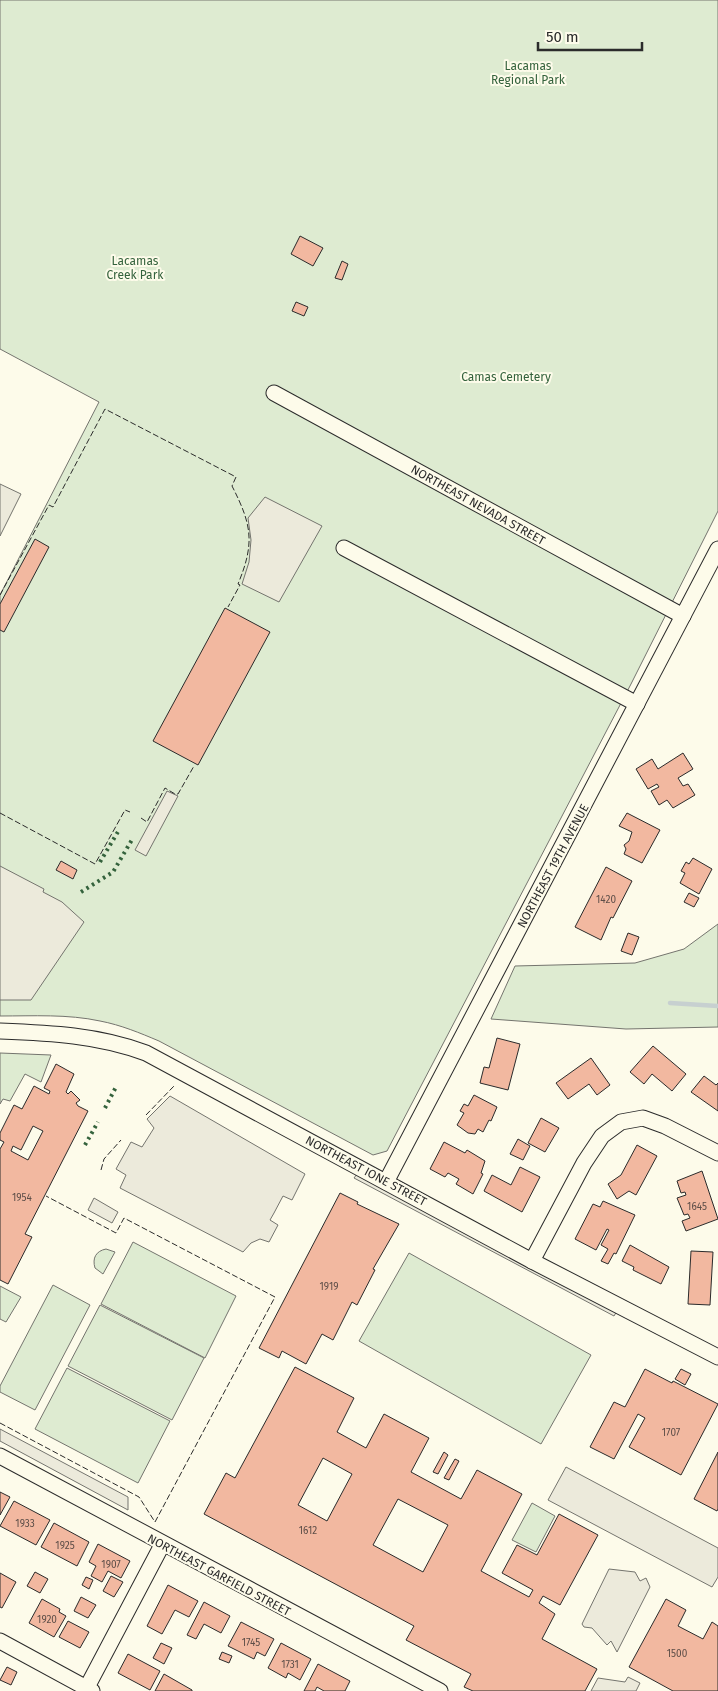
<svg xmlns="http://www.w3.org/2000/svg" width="718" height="1691" viewBox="0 0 718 1691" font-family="'Fira Sans',sans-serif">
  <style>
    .green { fill: #deebd1; stroke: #74746e }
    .parking { fill: #eceadb; stroke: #74746e }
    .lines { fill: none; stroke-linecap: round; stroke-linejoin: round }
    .stream { stroke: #c7d0d0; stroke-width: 4.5 }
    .building { fill: #f2b8a0; stroke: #2b2b2b; fill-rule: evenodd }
    .minor-casing { stroke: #2b2b2b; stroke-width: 17 }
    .minor { stroke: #fdfbea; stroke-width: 15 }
    .hedge { stroke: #34623c; stroke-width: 4; stroke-dasharray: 2.5 4; stroke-linecap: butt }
    .fence { stroke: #2b2b2b; stroke-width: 1; stroke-dasharray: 6 2.5; stroke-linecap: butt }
    .labels { text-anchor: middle; stroke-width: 4; stroke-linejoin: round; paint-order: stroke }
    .number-label { font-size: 10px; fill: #5d4e48 }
    .park-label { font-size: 12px; fill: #34623c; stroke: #fdfbea }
    .street-label { font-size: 12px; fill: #2b2b2b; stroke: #fdfbea }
  </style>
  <rect width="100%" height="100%" fill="#fdfbea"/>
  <!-- green -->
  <g class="green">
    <path d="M0 0H718V511L631 684 387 1151 373 1155 159 1041C140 1033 121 1025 100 1021 68 1014 33 1016 0 1016V595L99 402 0 349Z"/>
    <path d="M718 924V1027L626 1029 491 1019 515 966 635 963 684 949Z"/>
    <path d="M0 1053 51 1055 41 1082 25 1074 10 1101 3 1099 0 1104Z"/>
    <path d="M133 1242 236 1296 205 1358 101 1304Z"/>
    <path d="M106 1249 115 1252 103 1274 95 1268C92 1258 96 1251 106 1249Z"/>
    <path d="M409 1253 591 1355 541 1444 359 1341Z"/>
    <path d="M53 1285 90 1305 35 1410 0 1392V1386Z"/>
    <path d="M0 1286 21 1297 6 1322 0 1319Z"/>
    <path d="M100 1305 204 1358 172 1420 68 1366Z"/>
    <path d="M67 1368 170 1421 138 1483 35 1429Z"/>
    <path d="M532 1503 555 1516 536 1552 512 1540Z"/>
  </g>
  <!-- parking -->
  <g class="parking">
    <path d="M0 484 21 494 0 536Z"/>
    <path d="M265 497 322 526 279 602 242 584 249 562 251 540 248 518Z"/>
    <path d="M167 791 178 796 146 856 135 850Z"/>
    <path d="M0 866 44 889 43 892 62 902 84 922 31 1000H0Z"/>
    <path d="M170 1096 305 1174 292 1200 283 1196 274 1213 270 1220 278 1225 269 1242 260 1239 251 1243 243 1252 120 1188 126 1175 116 1169 131 1142 142 1147 154 1128 147 1119Z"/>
    <path d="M357 1174 617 1311 614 1316 354 1178Z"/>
    <path d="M94 1198 118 1212 112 1223 88 1210Z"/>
    <path d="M0 1429 128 1497V1510L0 1441Z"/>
    <path d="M566 1467 718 1548V1577L712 1587 548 1500Z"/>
    <path d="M609 1569 635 1572 640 1581 646 1578 650 1587 617 1652 611 1641 607 1645 592 1628 584 1627 582 1624Z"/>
    <path d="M628 1677 640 1683 636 1691H591L598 1678 625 1682Z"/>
  </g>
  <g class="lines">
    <!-- stream -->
    <path class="stream" d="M670 1003 718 1006"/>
  </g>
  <!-- building -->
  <g class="building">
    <path d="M300 236 323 248 313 266 291 254Z"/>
    <path d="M342 261 348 264 342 280 335 278Z"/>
    <path d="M296 302 308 307 304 316 292 311Z"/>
    <path d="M35 539 49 547 4 632 0 630V604Z"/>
    <path d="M225 608 270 632 198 765 153 741Z"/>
    <path d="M683 753 693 769 678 778 683 786 688 784 695 795 673 808 667 800 659 805 651 791 659 787 657 784 648 789 636 769 652 759 658 769Z"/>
    <path d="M627 813 660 830 642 863 624 854 626 849 624 845 629 841 632 832 619 826Z"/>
    <path d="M693 858 712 869 699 894 680 883 685 873 681 871 686 862 689 864Z"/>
    <path d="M61 861 77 870 73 879 56 870Z"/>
    <path d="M606 867 632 881 613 918 611 917 601 940 575 927Z"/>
    <path d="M689 893 699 898 694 907 684 902Z"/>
    <path d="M628 933 639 937 632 955 621 951Z"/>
    <path d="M497 1038 520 1044 508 1090 480 1083 484 1067 489 1068Z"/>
    <path d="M653 1046 686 1074 672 1091 652 1074 644 1084 630 1072Z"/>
    <path d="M591 1058 610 1085 597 1095 589 1084 568 1099 556 1083Z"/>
    <path d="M56 1064 74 1074 66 1092 68 1094 71 1091 80 1100 76 1103 78 1106 88 1111 25 1234 32 1237 8 1284 0 1280V1149L4 1142 0 1140V1133L14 1105 22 1109 34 1086 49 1094 50 1091 44 1088ZM33 1126 43 1131 28 1160 11 1151 13 1146 21 1150Z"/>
    <path d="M704 1076 716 1085 718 1083V1111L691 1092Z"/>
    <path d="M474 1095 497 1107 491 1121 489 1120 483 1132 478 1129 475 1134 468 1133 457 1125 464 1113 460 1111 464 1104 468 1106Z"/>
    <path d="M541 1118 559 1128 545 1152 528 1143Z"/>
    <path d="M518 1139 530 1146 523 1160 510 1154Z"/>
    <path d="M444 1142 465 1153 467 1150 485 1161 481 1173 483 1174 473 1194 456 1184 459 1179 448 1173 445 1177 430 1169Z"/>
    <path d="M637 1145 657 1156 636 1195 629 1191 617 1199 608 1184 621 1175Z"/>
    <path d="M520 1167 540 1177 522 1212 484 1191 492 1175 511 1185Z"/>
    <path d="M702 1171 718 1219 686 1231 682 1221 690 1218 688 1214 684 1215 677 1198 686 1195 685 1192 681 1193 677 1181Z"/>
    <path d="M340 1193 358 1202 357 1204 399 1224 373 1269 375 1270 357 1305 352 1302 333 1340 322 1334 306 1364 282 1351 279 1358 259 1348Z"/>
    <path d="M603 1201 635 1215 616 1254 614 1253 608 1264 601 1261 608 1249 601 1245 609 1230 607 1229 596 1250 575 1239 593 1204 600 1207Z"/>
    <path d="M630 1245 669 1267 661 1284 633 1270 634 1267 622 1261Z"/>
    <path d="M691 1251 713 1252 710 1305 688 1304Z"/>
    <path d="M295 1367 354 1398 337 1432 366 1448 384 1414 429 1438 411 1472 461 1499 477 1470 522 1494 481 1571 529 1597 533 1590 502 1573 517 1545 537 1555 559 1514 598 1535 560 1605 543 1596 539 1603 555 1614 542 1639 597 1669 585 1691H473L464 1687 471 1674 406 1640 414 1626 204 1514 226 1473 235 1478ZM323 1458 352 1474 327 1521 298 1505ZM398 1499 448 1525 423 1572 373 1545Z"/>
    <path d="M645 1369 672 1383 673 1381 718 1404 681 1475 629 1447 645 1418 638 1414 614 1459 590 1447 614 1402 625 1407Z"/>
    <path d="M681 1369 691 1374 685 1385 675 1379Z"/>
    <path d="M444 1452 448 1455 438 1474 433 1472Z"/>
    <path d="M718 1452V1509L717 1511 694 1499Z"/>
    <path d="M455 1459 459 1461 449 1480 444 1478Z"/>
    <path d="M0 1492 10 1497 0 1515Z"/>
    <path d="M14 1501 50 1520 36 1545 0 1526Z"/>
    <path d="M54 1523 89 1542 77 1566 41 1547Z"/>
    <path d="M98 1544 130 1561 121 1578 108 1571 102 1582 91 1576 96 1566 89 1562Z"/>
    <path d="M35 1572 48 1579 40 1593 27 1586Z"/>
    <path d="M0 1573 16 1582 2 1608 0 1607Z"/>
    <path d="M111 1576 123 1582 114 1597 103 1591Z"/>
    <path d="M86 1577 93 1580 89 1589 82 1585Z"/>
    <path d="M168 1585 198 1601 189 1617 175 1610 162 1634 147 1626Z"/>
    <path d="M81 1597 96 1605 88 1618 74 1611Z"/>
    <path d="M42 1599 60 1609 59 1612 66 1616 54 1637 29 1623Z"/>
    <path d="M666 1599 686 1610 678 1626 703 1639 712 1622 718 1626V1691H673L629 1667Z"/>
    <path d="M204 1602 230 1616 221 1633 204 1624 196 1639 187 1635Z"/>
    <path d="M68 1621 89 1632 80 1648 59 1637Z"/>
    <path d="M241 1622 274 1639 265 1656 257 1652 254 1659 228 1646Z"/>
    <path d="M161 1643 172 1648 164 1664 153 1658Z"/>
    <path d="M281 1643 311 1659 300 1680 288 1673 286 1678 268 1668Z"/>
    <path d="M222 1652 232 1656 229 1663 219 1659Z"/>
    <path d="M128 1654 160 1671 150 1690 118 1673Z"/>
    <path d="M318 1664 350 1681 345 1691H324L317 1687 315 1691H304Z"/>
    <path d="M7 1667 17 1672 11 1685 0 1680Z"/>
    <path d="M164 1674 192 1690V1691H155Z"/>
  </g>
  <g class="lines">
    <defs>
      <g id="minor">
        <path d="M274 393 683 616"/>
        <path d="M344 548 637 704"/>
        <path d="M0 1031C50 1033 98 1035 146 1053L532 1261 718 1357"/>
        <path d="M386 1182 718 549"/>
        <path d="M532 1261 584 1163 602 1136 621 1122 643 1118 665 1126 718 1153"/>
        <path d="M0 1456 440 1691"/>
        <path d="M0 1641 92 1691"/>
        <path d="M85 1691 162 1545"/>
      </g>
    </defs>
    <!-- minor casing -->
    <use href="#minor" class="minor-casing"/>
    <!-- minor -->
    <use href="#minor" class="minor"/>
    <!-- hedge -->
    <g class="hedge">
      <path d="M100 862 119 830"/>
      <path d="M81 892 113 872 133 838"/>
      <path d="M105 1108 117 1085"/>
      <path d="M85 1145 98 1122"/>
    </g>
    <!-- fence -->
    <g class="fence">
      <path d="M0 595 49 505 53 507 105 409 236 477 232 486C252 525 255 543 238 584L240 585 228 607"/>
      <path d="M0 813 95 864 125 810 130 812"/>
      <path d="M141 818 147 822 165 788 175 794H178L194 766"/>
      <path d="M146 1115 174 1086"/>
      <path d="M101 1170 104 1159 121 1140"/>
      <path d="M0 1423 139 1497 155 1522 275 1297 124 1218 116 1233 46 1196"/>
    </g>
  </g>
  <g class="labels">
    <!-- number labels -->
    <g class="number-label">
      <text x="606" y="903">1420</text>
      <text x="22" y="1201">1954</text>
      <text x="697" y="1210">1645</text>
      <text x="329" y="1290">1919</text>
      <text x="671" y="1436">1707</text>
      <text x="25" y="1527">1933</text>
      <text x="308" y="1534">1612</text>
      <text x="65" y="1549">1925</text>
      <text x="111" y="1568">1907</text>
      <text x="47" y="1623">1920</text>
      <text x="251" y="1646">1745</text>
      <text x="677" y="1657">1500</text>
      <text x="290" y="1668">1731</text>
    </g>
    <!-- park labels -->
    <g class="park-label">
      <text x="528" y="70">Lacamas<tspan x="528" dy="14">Regional Park</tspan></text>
      <text x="135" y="265">Lacamas<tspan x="135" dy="14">Creek Park</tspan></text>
      <text x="506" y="381">Camas Cemetery</text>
    </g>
    <!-- street labels -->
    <g class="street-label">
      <text transform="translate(478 505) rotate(29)" y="4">NORTHEAST NEVADA STREET</text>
      <text transform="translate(553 866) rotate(-62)" y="4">NORTHEAST 19TH AVENUE</text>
      <text transform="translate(366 1171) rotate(28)" y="4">NORTHEAST IONE STREET</text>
      <text transform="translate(219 1575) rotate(28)" y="4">NORTHEAST GARFIELD STREET</text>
    </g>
  </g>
  <!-- scale -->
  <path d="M538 42v8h104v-8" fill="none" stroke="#2b2b2b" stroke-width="2.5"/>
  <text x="546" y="42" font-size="15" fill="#2b2b2b" stroke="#fdfbea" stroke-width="4" paint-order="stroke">50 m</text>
</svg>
